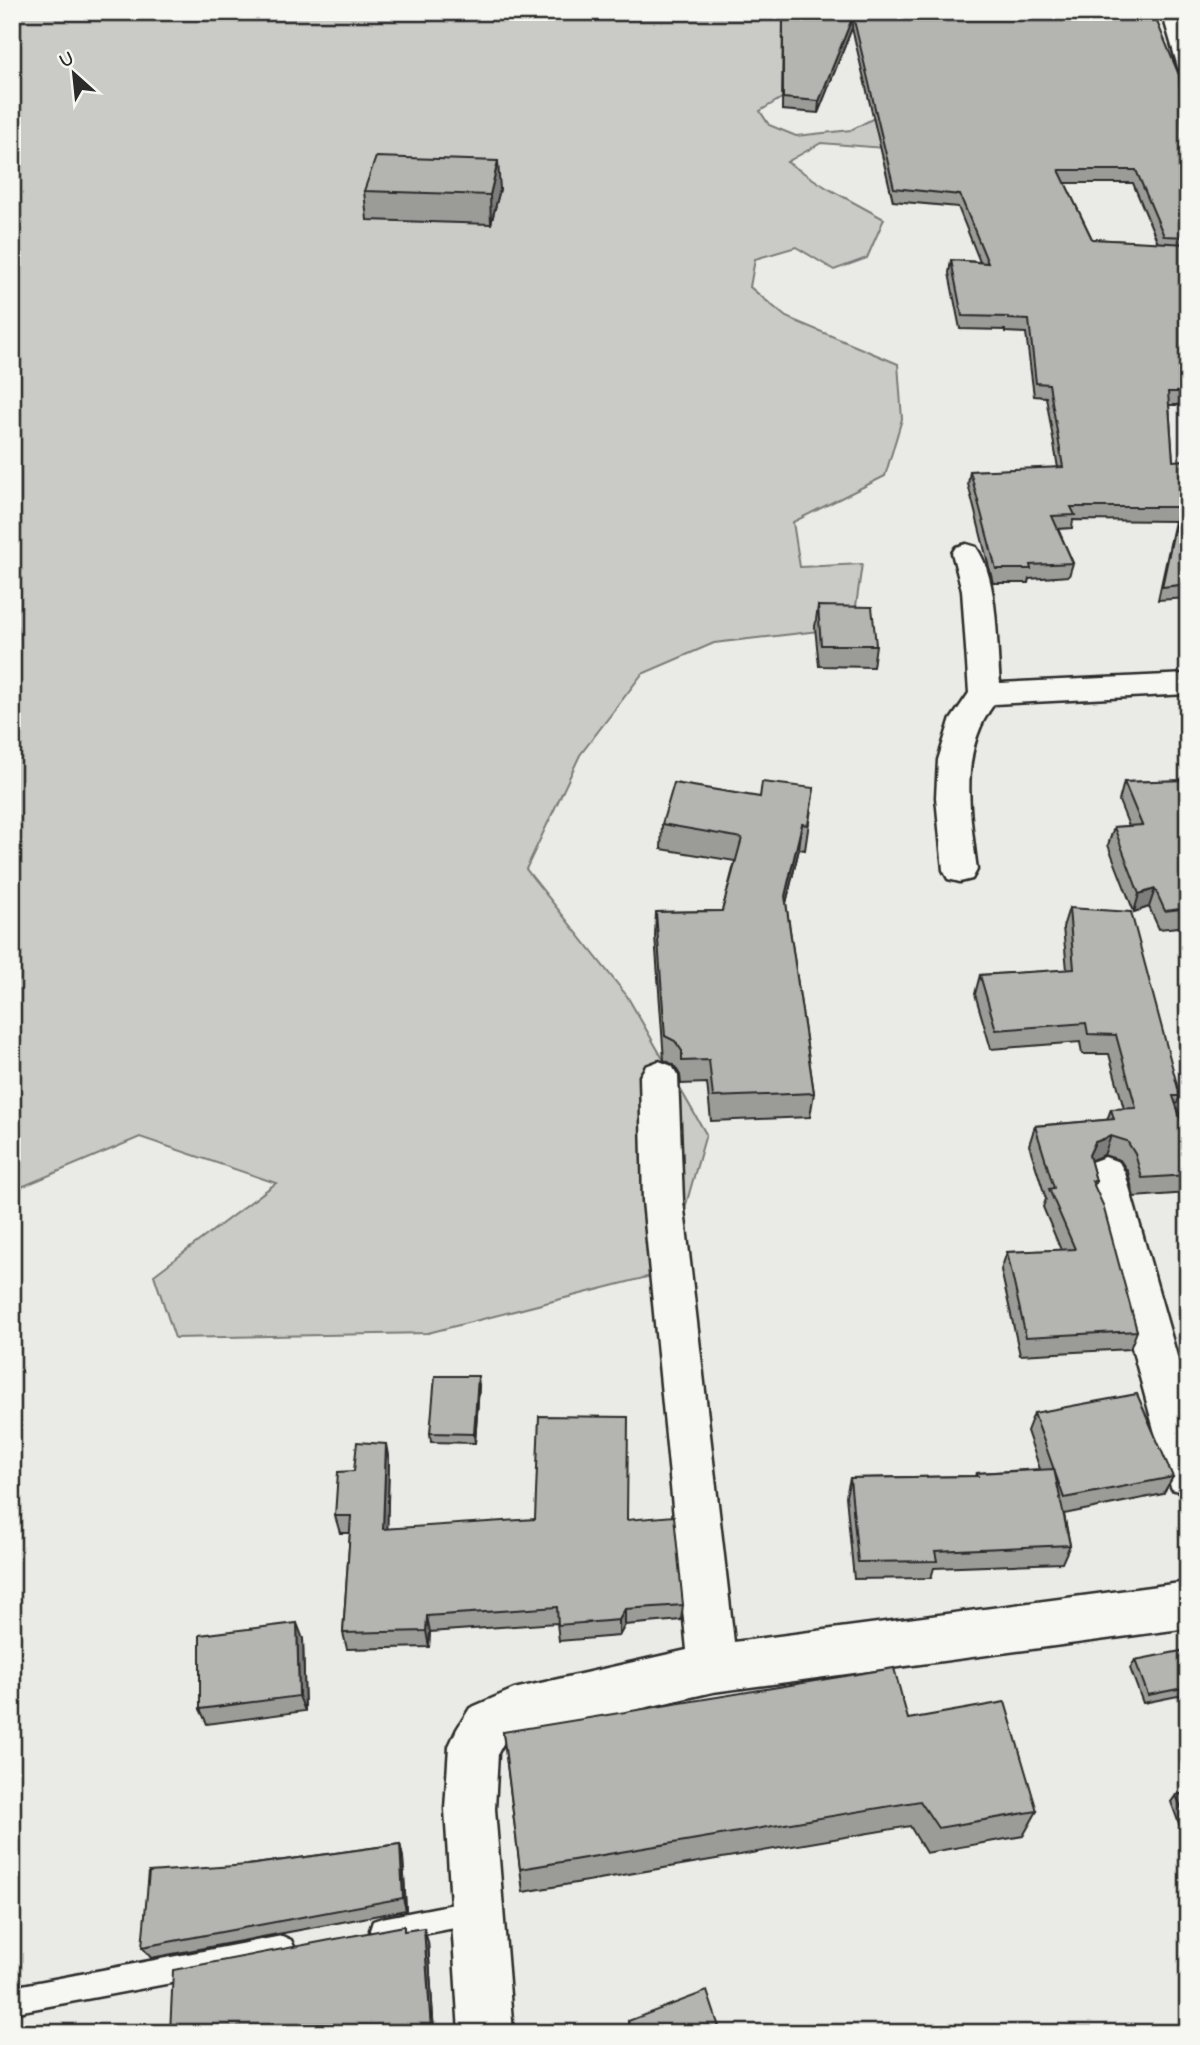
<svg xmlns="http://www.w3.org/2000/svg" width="1200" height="2045" viewBox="0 0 1200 2045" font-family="'Comic Neue',sans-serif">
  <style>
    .green { fill: #cacac7; stroke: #7a7a79; stroke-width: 2 }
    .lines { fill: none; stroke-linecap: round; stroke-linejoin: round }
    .lane-casing { stroke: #2b2b2b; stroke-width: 5 }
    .street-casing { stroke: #2b2b2b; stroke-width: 5 }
    .lane { fill: #f6f6f2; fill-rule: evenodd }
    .street { fill: #f6f6f2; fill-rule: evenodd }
    .wall { fill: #9b9b98; stroke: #2b2b2b; stroke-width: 2; fill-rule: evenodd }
    .shaded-wall { fill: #7e7e7c; stroke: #2b2b2b; stroke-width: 2 }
    .building { fill: #b4b4b1; stroke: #2b2b2b; stroke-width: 2 }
  </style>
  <rect width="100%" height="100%" fill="#eaeae6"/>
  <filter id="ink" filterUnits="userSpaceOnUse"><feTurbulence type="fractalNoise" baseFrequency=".0143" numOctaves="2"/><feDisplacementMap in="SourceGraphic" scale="14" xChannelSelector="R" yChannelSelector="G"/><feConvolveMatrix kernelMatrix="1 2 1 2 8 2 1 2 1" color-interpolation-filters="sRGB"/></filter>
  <g filter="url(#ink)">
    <!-- green -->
    <path class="green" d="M12 12H798L785 96 760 111 769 125 796 136 851 130 884 113V148L821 143 787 162 827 188 884 219 867 258 834 270 796 247 755 259 750 287 786 317 898 364 902 419 885 476 793 522 800 567 862 564 853 627 714 643 642 674 580 755 526 869 627 996 706 1134 667 1272 428 1333 175 1338 154 1275 276 1183 140 1137 12 1191Z"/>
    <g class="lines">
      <defs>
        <g id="lane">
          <path d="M475 1900 484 1903 487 1912 484 1921 475 1924 382 1942 373 1939 370 1930 373 1921 382 1918Z"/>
          <path d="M282 1936 291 1940 295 1949 291 1958 282 1962 12 2013V1987Z"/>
        </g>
        <g id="street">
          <path d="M1162 12H1182L1188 32V73L1181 71 1178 67Z"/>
          <path d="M966 544 976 547C999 580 996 644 1000 683L1188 674V694L994 704C958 752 970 813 977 870L972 879 960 882 948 879 943 870 936 797 938 760 950 721 969 693 962 590 952 553 956 547Z"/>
          <path d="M659 1061 672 1066 678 1076 683 1201 734 1642 1188 1582V1628L713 1692 517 1737 504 1742 498 1753 495 1809 513 2033H459L445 1809 449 1746 457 1729 470 1708 514 1689 687 1650 643 1201 640 1076 646 1066Z"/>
          <path d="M1105 1157 1119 1162 1125 1173 1188 1395V1494L1172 1489 1166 1474 1085 1173 1091 1162Z"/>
        </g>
      </defs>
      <!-- lane casing -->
      <use href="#lane" class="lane-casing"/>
      <!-- street casing -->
      <use href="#street" class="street-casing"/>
      <!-- lane -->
      <use href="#lane" class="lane"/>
      <!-- street -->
      <use href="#street" class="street"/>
    </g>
    <!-- wall -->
    <g class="wall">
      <path d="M783 12 848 14V12H1153L1183 134H1188V405H1169L1173 461 1188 460V598L1158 600 1175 521 1073 520 1072 528 1058 529 1073 563 1069 576 1029 579 1028 583H993L968 484 970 471 1058 468 1046 397 1034 396 1026 333 1005 332V330L960 329 949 273 951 260 980 262 958 207 893 201 852 28 818 113 782 110ZM1065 183H1133L1158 243 1092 239Z"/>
      <path d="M500 189 491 224 367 220 364 191Z"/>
      <path d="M818 606 876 645 873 667 819 666 815 627Z"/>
      <path d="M1188 780V926L1159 929 1149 907 1134 912 1108 845 1114 827 1129 826 1119 801 1124 782Z"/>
      <path d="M814 788 805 850 799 849 786 903 814 1093 810 1117 711 1121 707 1083 681 1084 680 1075 674 1065 664 1060 655 936 656 912 722 911 735 861 661 849 662 824 760 797Z"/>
      <path d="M1069 908 1180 1096 1176 1106 1188 1140V1193L1134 1197 1128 1172 1120 1160 1104 1155 1090 1160 1096 1181 1094 1186 1137 1331 1130 1349 1020 1355 1001 1270 1007 1252 1061 1250 1043 1207 1046 1199 1029 1145 1035 1126 1107 1120 1111 1109H1124L1109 1054H1082L1080 1042 991 1049 975 994 980 975 1067 970 1063 927Z"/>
      <path d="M479 1386 475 1443 431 1442 430 1433Z"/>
      <path d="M1034 1413 1173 1477 1163 1494 1064 1514 1070 1545 1062 1563 934 1568 931 1578 854 1579 846 1496 850 1478 976 1476 977 1473 1040 1469 1027 1431Z"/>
      <path d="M389 1461 387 1529 627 1520 683 1605 681 1620 625 1625 619 1636 559 1641 557 1623 430 1632 429 1647 347 1649 343 1633 350 1533H340L335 1516 354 1471Z"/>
      <path d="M303 1639 305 1711 207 1724 200 1709Z"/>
      <path d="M1188 1654V1694L1143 1703 1130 1668 1135 1660Z"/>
      <path d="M503 1732 1037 1811 1023 1836 926 1853 910 1826 523 1892Z"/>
      <path d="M1188 1793V1839L1185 1840 1171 1802 1176 1795Z"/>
      <path d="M400 1844 403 1858 406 1910 151 1958 142 1947 248 1865Z"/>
      <path d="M405 1931 428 1942 434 2033H170Z"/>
      <path d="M628 2021 721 2033H628Z"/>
    </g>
    <!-- shaded-wall -->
    <g class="shaded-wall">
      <path d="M853 16 852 28 818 113 819 101Z"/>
      <path d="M498 161 500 189 491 224 490 195Z"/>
      <path d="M802 824 799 849 782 920 785 896Z"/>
      <path d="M1155 889 1149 907 1134 912 1139 894Z"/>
      <path d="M1111 1136 1104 1155 1089 1161V1155L1095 1142Z"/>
      <path d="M478 1376 479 1386 475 1443 474 1434Z"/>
      <path d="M386 1444 389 1461 387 1546 383 1529Z"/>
      <path d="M625 1609V1625L619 1636V1620Z"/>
      <path d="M427 1616 430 1632 429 1647 426 1631Z"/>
      <path d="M297 1623 303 1639 305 1711 299 1696Z"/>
      <path d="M400 1844 403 1858 406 1910 403 1898Z"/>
      <path d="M424 1928 428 1942 434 2033H432L431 2030Z"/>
    </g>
    <!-- building -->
    <g class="building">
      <path d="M783 12H835L852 14V12H1153L1179 75 1183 134H1188V237L1164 236 1136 170H1059L1092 239 1188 244V392H1168L1173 461 1188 460V584L1162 587 1179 507H1071L1075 515 1052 516 1073 563 1030 565 1031 569H996L970 471 1063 467 1049 384 1036 383 1029 320 1008 319V317L962 316 951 260 988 263 960 195 894 188 853 16 819 101 783 98Z"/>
      <path d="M376 157 498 161 490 195 364 191Z"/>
      <path d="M818 606 872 607 876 645H821Z"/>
      <path d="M1188 780V908L1165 911 1155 889 1139 894 1114 827 1142 825 1124 782Z"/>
      <path d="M762 782 814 788 808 825 802 824 785 896 814 1093 713 1097 709 1060 682 1061V1051L675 1041 665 1036 656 912 722 911 742 838 662 824 674 783 760 797Z"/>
      <path d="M1069 908 1131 912 1180 1096H1173L1188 1140V1175L1142 1178 1135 1154 1127 1141 1111 1136 1095 1142 1089 1155 1096 1181H1092L1103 1205 1137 1331 1026 1337 1007 1252 1075 1249 1049 1189 1054 1188 1035 1126 1114 1119 1111 1109 1136 1108 1116 1035 1088 1034 1086 1023 996 1030 980 975 1074 969Z"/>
      <path d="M435 1376H478L474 1434 430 1433Z"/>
      <path d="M1137 1394 1173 1477 1064 1498 1034 1413Z"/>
      <path d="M539 1416 628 1417 627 1520 674 1516 683 1605 625 1609 619 1620 558 1625 557 1607 427 1616 426 1631 343 1633 351 1516H335L338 1472 354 1471 357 1442 386 1444 383 1529 535 1519Z"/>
      <path d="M1054 1469 1070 1545 935 1551 937 1561 858 1562 850 1478 978 1476 977 1473Z"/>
      <path d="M297 1623 299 1696 200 1709V1635Z"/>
      <path d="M1186 1650 1188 1654V1687L1148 1695 1135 1660Z"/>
      <path d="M894 1668 908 1719 1005 1702 1037 1811 938 1828 920 1801 520 1869 503 1732Z"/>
      <path d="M1188 1793V1824L1176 1795Z"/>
      <path d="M400 1844 403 1898 142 1947 149 1872 248 1865Z"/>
      <path d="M404 1926V1931L424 1928 431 2030 407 2033H170L173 1970Z"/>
      <path d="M707 1991 721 2033H631L628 2021Z"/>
    </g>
  </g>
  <!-- margin -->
  <rect width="1200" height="2045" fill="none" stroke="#f6f6f2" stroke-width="42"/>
  <rect x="21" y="21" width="1158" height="2003" fill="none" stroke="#2b2b2b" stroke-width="2.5" filter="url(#ink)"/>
  <!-- north arrow -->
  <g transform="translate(74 74) rotate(333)" stroke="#f6f6f2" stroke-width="5" paint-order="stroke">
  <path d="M0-5L12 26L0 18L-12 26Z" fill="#2b2b2b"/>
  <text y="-10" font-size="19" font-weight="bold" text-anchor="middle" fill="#2b2b2b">U</text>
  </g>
</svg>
